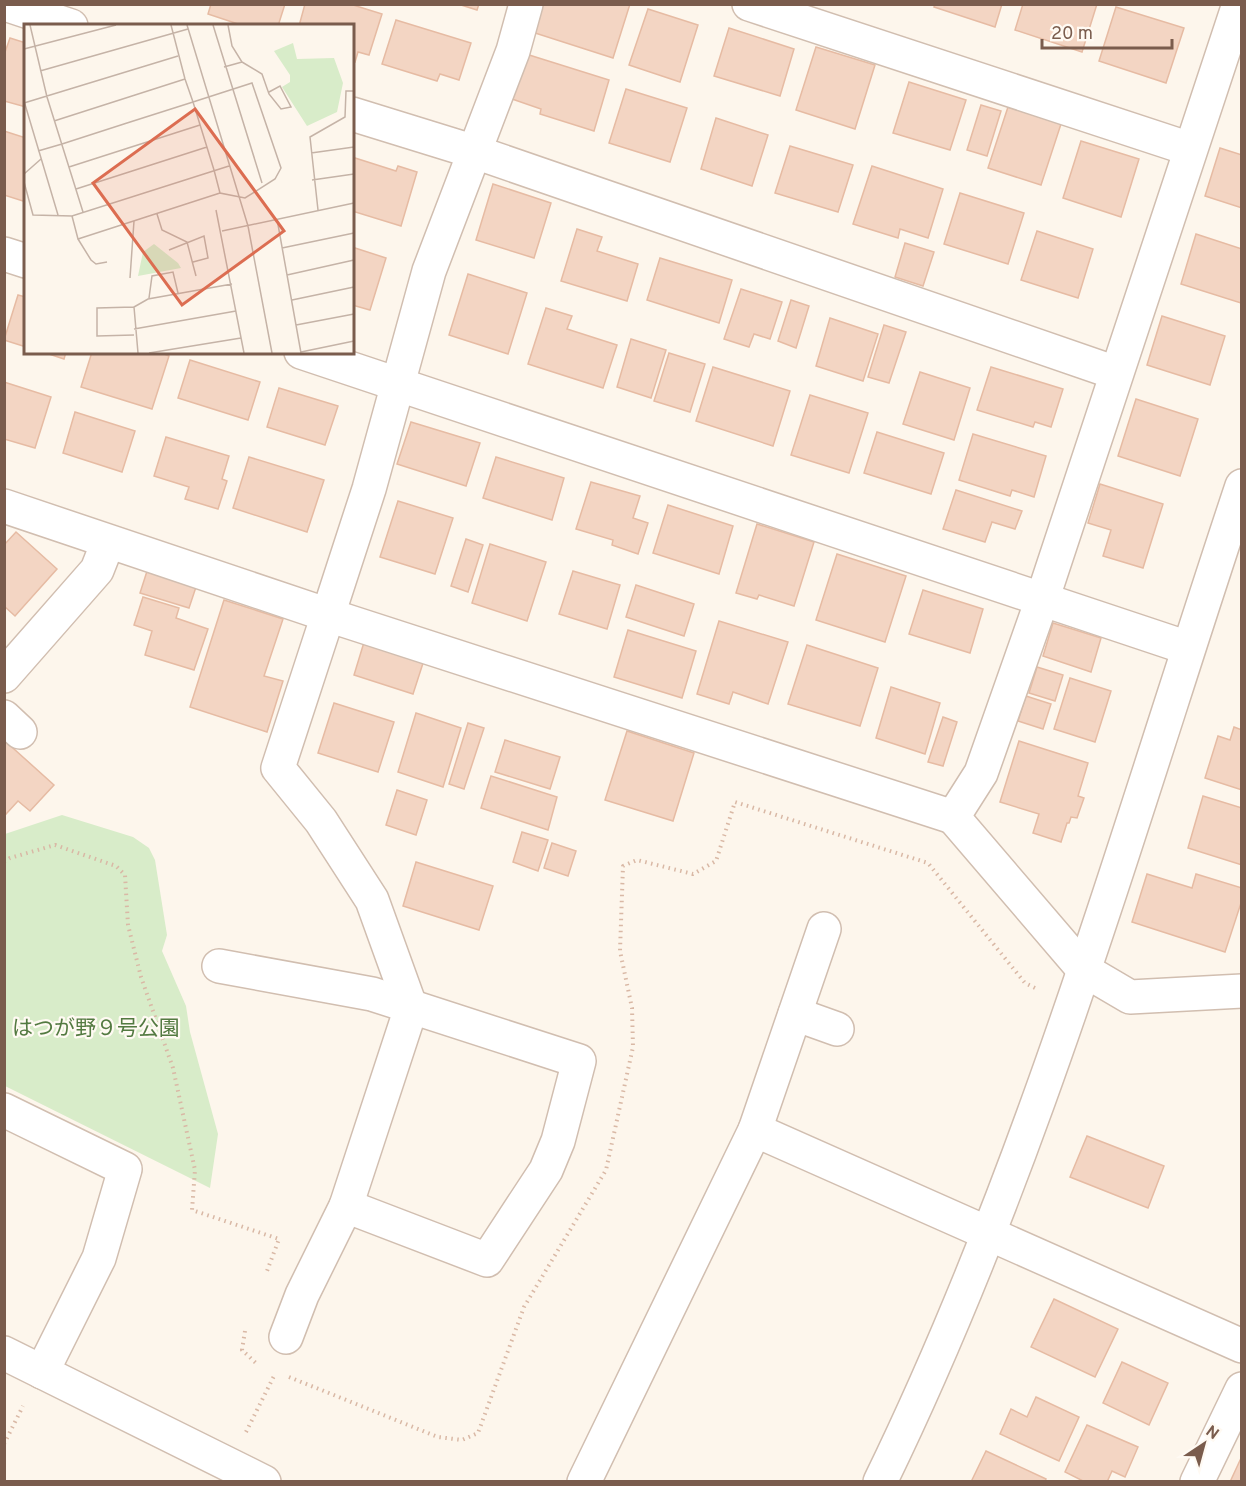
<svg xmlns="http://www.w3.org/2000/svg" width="1246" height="1486" viewBox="0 0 1246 1486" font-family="Overpass,'Noto Sans JP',sans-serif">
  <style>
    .green { fill: #d8ecc9 }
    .building { fill: #f3d5c3; stroke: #e6bba3; stroke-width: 1.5 }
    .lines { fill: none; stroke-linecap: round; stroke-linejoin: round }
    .pedestrian-casing { stroke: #d1beb0; stroke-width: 36 }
    .minor-casing { stroke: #d1beb0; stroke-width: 36 }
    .path { stroke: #d9b8a5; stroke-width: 4; stroke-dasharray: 1.5 4.5; stroke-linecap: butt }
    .pedestrian { stroke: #fff; stroke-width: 33 }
    .minor { stroke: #fff; stroke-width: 33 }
    .labels { text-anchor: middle; stroke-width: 4.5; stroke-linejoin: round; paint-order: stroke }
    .park-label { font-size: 21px; fill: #537a41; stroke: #fffaf3 }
    .inset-road { fill: none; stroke: #c5b3a7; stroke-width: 1.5 }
    .view { fill: #dc6d51; fill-opacity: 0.15; stroke: #dc6d51; stroke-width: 3 }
    .inset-edge { fill: none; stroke: #7a5c4d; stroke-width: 3 }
  </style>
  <rect width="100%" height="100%" fill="#fdf6ec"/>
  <!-- green -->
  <path class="green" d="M62 815 133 837 149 848 155 860 167 935 162 951 186 1006 190 1032 218 1134 210 1188 5 1086V834Z"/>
  <!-- building -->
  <g class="building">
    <path d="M211 4H285L278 26H244L208 14Z"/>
    <path d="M305 4H350L382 14 369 55 358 52 355 62 352 61V26H299Z"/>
    <path d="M458 4H479L477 10Z"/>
    <path d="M541 4H630L613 58 532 32Z"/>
    <path d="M935 4H1002L995 27 934 7Z"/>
    <path d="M1023 4H1097L1082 52 1015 30Z"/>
    <path d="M1116 7 1184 28 1166 83 1099 61Z"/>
    <path d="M648 9 698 25 680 82 629 65Z"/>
    <path d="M396 20 471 43 459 80 440 74 437 81 382 64Z"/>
    <path d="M729 28 794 49 780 96 714 76Z"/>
    <path d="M10 38 26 43V107L4 101V55Z"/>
    <path d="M816 47 875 65 855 129 796 110Z"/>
    <path d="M526 54 609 80 594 131 540 114 541 109 512 99Z"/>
    <path d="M909 82 966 100 950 150 893 133Z"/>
    <path d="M626 89 687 108 670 162 609 143Z"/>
    <path d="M981 105 1001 111 987 156 967 150Z"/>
    <path d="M1008 107 1061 124 1041 185 988 168Z"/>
    <path d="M716 118 768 135 752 186 701 169Z"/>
    <path d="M4 131 26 138V202L4 195Z"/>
    <path d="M1081 141 1139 159 1121 217 1063 198Z"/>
    <path d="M790 146 853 165 838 212 775 193Z"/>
    <path d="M1220 148 1242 155V208L1205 196Z"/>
    <path d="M352 157 396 171 398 166 417 172 401 226 352 211Z"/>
    <path d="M872 166 943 189 928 238 900 229 898 238 853 224Z"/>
    <path d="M493 184 551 203 534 258 476 240Z"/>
    <path d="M960 193 1024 213 1008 264 944 244Z"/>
    <path d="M577 229 602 237 597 251 638 264 627 301 561 281Z"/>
    <path d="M1037 231 1093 249 1078 298 1021 280Z"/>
    <path d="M1196 234 1242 249 1241 303 1181 284Z"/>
    <path d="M905 243 934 252 923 286 895 277Z"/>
    <path d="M352 247 386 258 370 310 352 305Z"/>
    <path d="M660 258 732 280 719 323 647 300Z"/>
    <path d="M468 274 527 293 508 354 449 335Z"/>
    <path d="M741 289 782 302 770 339 754 334 749 347 724 339Z"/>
    <path d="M18 295 26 297V347L4 340Z"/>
    <path d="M791 300 809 306 796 348 778 341Z"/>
    <path d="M546 308 572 316 567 329 617 345 603 388 528 364Z"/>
    <path d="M1162 316 1225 336 1210 385 1147 365Z"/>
    <path d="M830 318 878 334 863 381 816 366Z"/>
    <path d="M884 325 906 332 889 383 868 377Z"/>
    <path d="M631 339 666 350 651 398 617 387Z"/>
    <path d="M43 352H66L64 359Z"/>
    <path d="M92 352H159L169 356 152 409 81 387Z"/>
    <path d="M669 353 705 364 690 412 654 401Z"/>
    <path d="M190 360 260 382 248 420 178 398Z"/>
    <path d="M713 367 790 391 773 446 696 421Z"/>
    <path d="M991 367 1063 389 1051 427 1035 422 1033 427 977 410Z"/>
    <path d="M920 372 970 388 954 440 903 424Z"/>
    <path d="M4 382 51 397 35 448 4 439Z"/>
    <path d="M279 388 338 406 325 445 267 427Z"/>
    <path d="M810 395 868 413 849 473 791 455Z"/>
    <path d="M1136 399 1198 419 1180 476 1118 456Z"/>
    <path d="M75 412 135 431 122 472 63 453Z"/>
    <path d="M411 422 480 443 466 486 397 464Z"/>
    <path d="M877 432 944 453 931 494 864 473Z"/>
    <path d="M973 434 1046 456 1034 497 1012 490 1010 496 959 480Z"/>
    <path d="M166 437 229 456 222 479 227 481 218 509 185 499 189 487 154 476Z"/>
    <path d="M249 457 324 480 307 532 233 508Z"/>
    <path d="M496 457 564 478 552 520 483 498Z"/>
    <path d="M591 482 640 496 633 518 648 523 638 554 612 545 613 540 576 529Z"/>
    <path d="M1100 484 1163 504 1143 568 1103 556 1111 530 1088 523Z"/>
    <path d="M956 490 1022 511 1015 529 992 522 985 542 943 529Z"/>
    <path d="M398 501 453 518 435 574 380 557Z"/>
    <path d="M668 505 733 526 719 574 653 553Z"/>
    <path d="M757 524 814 542 794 606 759 595 757 599 736 593Z"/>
    <path d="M16 532 57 569 15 616 4 606V545Z"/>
    <path d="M466 539 483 545 468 592 451 586Z"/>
    <path d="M490 544 546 562 527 621 472 603Z"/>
    <path d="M837 554 906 576 885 642 816 620Z"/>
    <path d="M149 565 198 581 189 608 140 593Z"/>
    <path d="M573 571 620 585 607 629 559 614Z"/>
    <path d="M636 585 694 604 684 636 626 617Z"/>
    <path d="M923 590 983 609 970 653 909 634Z"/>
    <path d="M143 597 179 608 176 618 208 629 194 670 145 655 152 631 134 625Z"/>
    <path d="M224 600 283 619 264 676 283 681 267 732 190 707Z"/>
    <path d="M719 621 788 642 768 704 733 692 729 704 697 694Z"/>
    <path d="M1053 623 1101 638 1091 672 1043 656Z"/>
    <path d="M628 630 696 651 682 698 614 677Z"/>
    <path d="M365 639 425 657 413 694 354 675Z"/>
    <path d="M807 645 878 668 860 726 788 704Z"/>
    <path d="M1037 667 1063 675 1055 701 1029 693Z"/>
    <path d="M1070 678 1111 691 1095 742 1054 729Z"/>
    <path d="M891 687 940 703 925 754 876 738Z"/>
    <path d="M1026 696 1051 704 1043 729 1018 721Z"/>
    <path d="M334 703 394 722 378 772 318 753Z"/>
    <path d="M416 713 461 728 443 787 398 772Z"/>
    <path d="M943 717 957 722 943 766 928 762Z"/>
    <path d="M468 723 484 728 464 789 449 784Z"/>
    <path d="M1234 727 1242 730V790L1205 778 1218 736 1230 740Z"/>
    <path d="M627 731 694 753 673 821 605 800Z"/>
    <path d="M4 740 54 785 30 811 18 801 6 814 4 813Z"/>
    <path d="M505 740 560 757 550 789 495 772Z"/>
    <path d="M1019 741 1088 763 1078 796 1084 798 1077 818 1071 817 1069 823H1067L1061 842 1033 833 1039 814 1000 802Z"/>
    <path d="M491 776 557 797 548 830 481 808Z"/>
    <path d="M397 790 427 800 416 835 386 825Z"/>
    <path d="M1203 796 1242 808V865L1188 848Z"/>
    <path d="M522 832 548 840 538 871 513 862Z"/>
    <path d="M552 843 576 851 568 876 544 868Z"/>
    <path d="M416 862 493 886 479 930 403 906Z"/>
    <path d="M1147 874 1192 888 1196 874 1242 888V900L1225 952 1132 922Z"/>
    <path d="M1087 1136 1164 1166 1148 1208 1070 1177Z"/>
    <path d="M1054 1299 1118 1329 1095 1377 1031 1347Z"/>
    <path d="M1122 1362 1168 1383 1149 1425 1103 1403Z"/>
    <path d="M1036 1397 1079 1417 1059 1461 1000 1434 1011 1409 1027 1417Z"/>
    <path d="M1087 1425 1138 1447 1125 1477 1112 1471 1107 1482H1085L1065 1472Z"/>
    <path d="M986 1451 1046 1479 1045 1482H971Z"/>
    <path d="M1242 1456V1482H1230Z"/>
  </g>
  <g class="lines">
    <defs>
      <path id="pedestrian" d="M328 615 369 489 429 271 513 51 526 4"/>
      <g id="minor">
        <path d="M5 4 71 26"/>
        <path d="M749 4 1190 149"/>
        <path d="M1239 4 1043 597 981 773 953 817 1084 970 1130 997 1242 991"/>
        <path d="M352 114 475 152 1116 373"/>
        <path d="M4 254 26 261"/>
        <path d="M301 352 1188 648"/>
        <path d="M4 506 328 615 953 817"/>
        <path d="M4 676 97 570 108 542"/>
        <path d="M4 717 20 732"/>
        <path d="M219 966 372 994 579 1061 558 1141 546 1170 487 1260 346 1206"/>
        <path d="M795 1014 837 1029"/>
        <path d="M4 1110 125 1169 99 1258 42 1372"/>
        <path d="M755 1130 1242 1346"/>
        <path d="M286 1337 302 1295 346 1206 411 1008 372 900 321 821 278 768 328 615"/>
        <path d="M4 1353 264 1482"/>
        <path d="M584 1482 755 1130 824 929"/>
        <path d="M880 1482C1035 1164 1130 821 1242 486"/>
        <path d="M1197 1482 1242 1389"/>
      </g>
    </defs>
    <!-- pedestrian casing -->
    <use href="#pedestrian" class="pedestrian-casing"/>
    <!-- minor casing -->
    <use href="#minor" class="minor-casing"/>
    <!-- path -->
    <g class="path">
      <path d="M4 862 10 858 55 845 116 866 125 875 128 925 141 977 173 1068 195 1170 192 1210 279 1239 267 1271"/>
      <path d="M245 1331 242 1350 257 1364"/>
      <path d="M289 1377 438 1437 462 1440 478 1433 524 1307 606 1170 633 1047 632 1008 620 951 623 866 637 860 693 874 716 861 735 802 928 863 1025 983 1035 988"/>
      <path d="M246 1432 275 1374"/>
      <path d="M4 1444 23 1406"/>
    </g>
    <!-- pedestrian -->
    <use href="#pedestrian" class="pedestrian"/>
    <!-- minor -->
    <use href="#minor" class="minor"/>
  </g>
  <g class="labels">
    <!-- park labels -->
    <g class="park-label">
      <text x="96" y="1035">はつが野９号公園</text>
    </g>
  </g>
  <!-- overview -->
  <g transform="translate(24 24)">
    <rect width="330" height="330" fill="#fdf6ec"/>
    <path d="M269 19 273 35 310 34 319 59 313 88 283 102 258 63 266 58V51L250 27ZM130 220 154 239 157 244 114 252 119 228Z" fill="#d8ecc9"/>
    <path class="inset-road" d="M6 1 23 73 59 188M163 1 224 202 248 329M189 1 238 159M0 25 92 1M218 38 238 50 245 70 257 85 267 83 256 62 245 68M200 43 218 38 208 22 204 1M16 47 164 5M0 77 34 191M0 79 154 32M30 97 161 55M14 127 38 120 103 99 169 78 228 59 257 144 251 155 221 174 196 169 190 146 169 78 161 55 147 1M287 129 330 123M45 143 176 101M0 150 17 135M288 156 330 150M0 158 9 191 48 192 205 142M52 165 183 123M192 186 220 329M294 186 286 113 321 93 322 67H330M133 190 138 206 163 218 172 252M48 192 54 215 196 169M253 195 277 329M198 207 330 179M54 215 67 236 72 240 83 238M258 224 330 209M145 226 180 212 184 234 169 238M263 251 330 236M106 254 110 197M125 274 128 252 149 248 154 269M268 276 330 263M110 283 73 284V312L110 311M272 301 330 290M110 305 212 287M277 328 330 317M114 329 110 283 124 275 208 260M125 329 217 314"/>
    <path class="view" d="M171 85 260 207 158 281 69 159Z"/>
    <rect width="330" height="330" class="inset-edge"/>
  </g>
  <!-- border -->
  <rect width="1246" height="1486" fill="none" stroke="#7a5c4d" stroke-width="12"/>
  <!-- north arrow -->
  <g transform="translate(1204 1444) rotate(36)" stroke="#fffaf3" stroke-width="4.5" paint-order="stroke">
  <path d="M0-4.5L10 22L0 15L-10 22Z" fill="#7a5c4d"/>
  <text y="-9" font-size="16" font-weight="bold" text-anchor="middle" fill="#7a5c4d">N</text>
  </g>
  <!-- scale -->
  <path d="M1042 39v9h130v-9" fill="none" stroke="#7a5c4d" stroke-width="3"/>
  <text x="1051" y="39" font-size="18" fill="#7a5c4d" stroke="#fffaf3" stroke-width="4.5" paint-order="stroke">20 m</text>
</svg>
